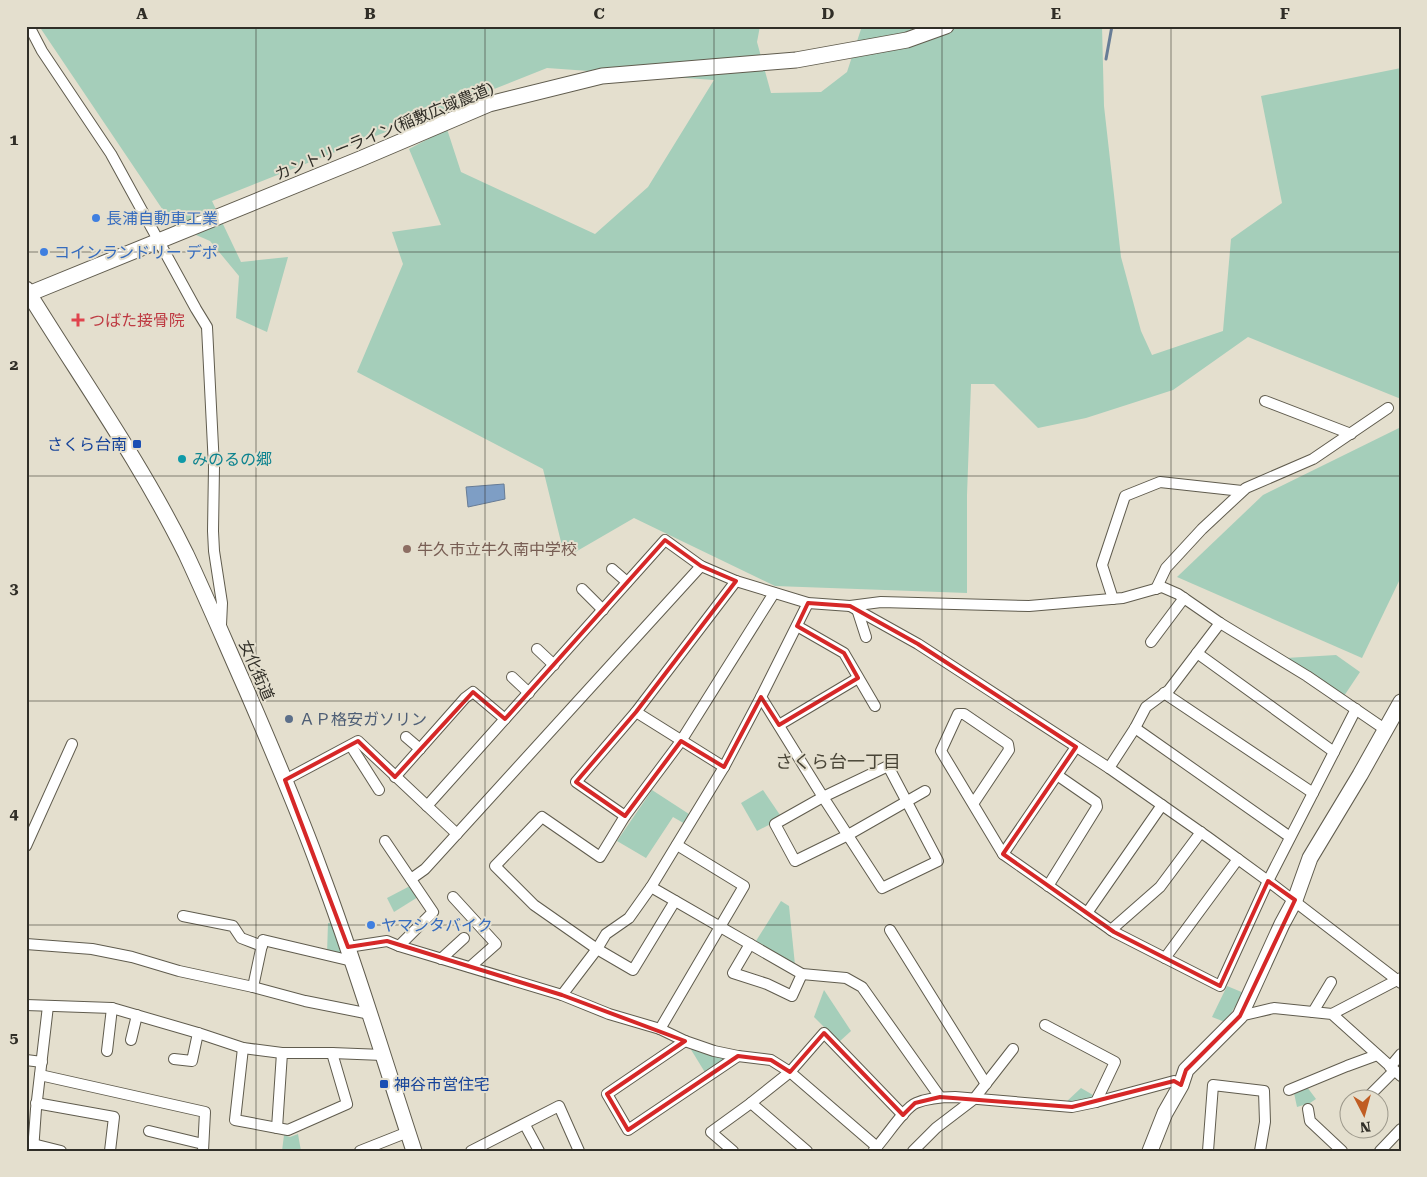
<svg xmlns="http://www.w3.org/2000/svg" width="1427" height="1177" viewBox="0 0 1427 1177" font-family="'Roboto Serif','Noto Sans JP',serif">
  <style>
    .green { fill: #a5ceba }
    .water { fill: #7e9ec5; stroke: #677c96 }
    .lines { fill: none; stroke-linecap: round; stroke-linejoin: round }
    .stream { stroke: #677c96; stroke-width: 3 }
    .street-casing { stroke: #605c4e; stroke-width: 12 }
    .secondary-casing { stroke: #605c4e; stroke-width: 17 }
    .street { stroke: #fff; stroke-width: 10 }
    .secondary { stroke: #fff; stroke-width: 15 }
    .marked { fill: none; stroke: #d62828; stroke-width: 4; stroke-linejoin: round }
    .grid { fill: none; stroke: #302e27; stroke-width: 1; stroke-opacity: 0.55 }
    .shop-dot { fill: #3f7fe0; stroke: #e4dfce; stroke-width: 2 }
    .health-dot { fill: #e0444e; stroke: #e4dfce; stroke-width: 2 }
    .transit-dot { fill: #1a4fb4; stroke: #e4dfce; stroke-width: 2 }
    .culture-dot { fill: #0f9aa8; stroke: #e4dfce; stroke-width: 2 }
    .education-dot { fill: #8d6e63; stroke: #e4dfce; stroke-width: 2 }
    .service-dot { fill: #5c6f8a; stroke: #e4dfce; stroke-width: 2 }
    .labels { text-anchor: middle; stroke-width: 4; stroke-linejoin: round; paint-order: stroke }
    .street-label { font-size: 16px; fill: #302e27; stroke: #e4dfce }
    .shop-label { font-size: 16px; fill: #366cbe; stroke: #e4dfce; text-anchor: start }
    .health-label { font-size: 16px; fill: #be3a42; stroke: #e4dfce; text-anchor: start }
    .transit-label { font-size: 16px; fill: #164399; stroke: #e4dfce; text-anchor: end }
    .culture-label { font-size: 16px; fill: #0d838f; stroke: #e4dfce; text-anchor: start }
    .education-label { font-size: 16px; fill: #785e54; stroke: #e4dfce; text-anchor: start }
    .service-label { font-size: 16px; fill: #4e5e75; stroke: #e4dfce; text-anchor: start }
    .neighbourhood-label { font-size: 18px; fill: #494537; stroke: #e4dfce }
    .neatline { fill: none; stroke: #302e27; stroke-width: 2 }
    .grid-label { font-size: 16px; text-anchor: middle; font-weight: bold; fill: #302e27 }
  </style>
  <rect width="100%" height="100%" fill="#e4dfce"/>
  <!-- green -->
  <g class="green">
    <path d="M39 26H760L757 42 771 93 821 92 847 72 862 26H1102L1104 106 1121 257 1141 331 1152 355 1223 331 1231 239 1282 203 1261 96 1401 68V399L1248 337 1173 390 1086 418 1038 428 994 384H971L967 495V593L775 586 634 518 565 558 543 469 357 372 403 264 392 232 441 225 409 149 447 129 461 172 595 234 648 187 714 80 547 68 212 201 241 262 288 257 267 332 236 318 239 276 210 241 173 225Z"/>
    <path d="M1401 427V577L1362 658 1177 577 1263 495Z"/>
    <path d="M1336 655 1360 672 1344 696 1286 658Z"/>
    <path d="M652 790 692 816 687 825 673 817 646 858 617 841Z"/>
    <path d="M763 790 782 818 757 831 741 803Z"/>
    <path d="M410 886 418 897 394 912 387 898Z"/>
    <path d="M781 901 789 906 795 965 756 941Z"/>
    <path d="M328 923H331L343 953 339 957 327 954Z"/>
    <path d="M1227 986 1244 993 1225 1022 1212 1017Z"/>
    <path d="M824 990 851 1031 839 1042 814 1017Z"/>
    <path d="M690 1048 724 1057 726 1061 706 1074Z"/>
    <path d="M1307 1087 1316 1099 1310 1103 1297 1107 1294 1093Z"/>
    <path d="M1081 1088 1093 1095 1092 1101 1064 1104Z"/>
    <path d="M298 1134 301 1151H282L284 1135 290 1137Z"/>
  </g>
  <!-- water -->
  <path class="water" d="M504 484 505 499 468 507 466 487Z"/>
  <g class="lines">
    <!-- stream -->
    <path class="stream" d="M1106 59 1112 26"/>
    <defs>
      <g id="street">
        <path d="M29 26 42 51 111 154 196 309 207 327 214 467 213 531 214 551 222 603 221 625"/>
        <path d="M1265 401 1351 434"/>
        <path d="M612 569 627 582"/>
        <path d="M582 589 603 610"/>
        <path d="M1156 589 1166 568 1202 529 1246 488 1313 459 1388 408"/>
        <path d="M1113 599 1102 565 1125 496 1160 482 1242 491"/>
        <path d="M850 606 918 644 1109 768 1209 838 1268 881 1401 983"/>
        <path d="M857 609 866 637"/>
        <path d="M797 626 844 653 875 706"/>
        <path d="M1151 642 1184 598"/>
        <path d="M537 649 554 665"/>
        <path d="M1197 653 1334 752"/>
        <path d="M512 677 529 693"/>
        <path d="M1164 693 1313 793"/>
        <path d="M761 697 823 797 775 824 795 861 848 835 925 791"/>
        <path d="M636 712 724 767"/>
        <path d="M779 725 858 678"/>
        <path d="M1135 728 1290 837"/>
        <path d="M406 737 420 749"/>
        <path d="M351 746 379 790"/>
        <path d="M888 766 938 861 882 888 823 797Z"/>
        <path d="M1109 768 1135 728 1146 707 1169 690 1220 623"/>
        <path d="M395 777 465 698 473 692 505 719"/>
        <path d="M285 780 358 741 457 834"/>
        <path d="M973 804 1009 750 1008 744 964 714H958L941 751 1003 854 1114 932 1220 986 1268 881 1356 709"/>
        <path d="M427 806 665 540 701 566 736 581 808 603 850 606 881 602 1029 606 1123 598 1162 587 1178 594 1220 623 1307 676 1386 730"/>
        <path d="M625 816 576 782 636 712 736 581"/>
        <path d="M385 841 433 912 399 946"/>
        <path d="M26 846 72 744"/>
        <path d="M1003 854 1076 747"/>
        <path d="M411 879 425 869 701 566"/>
        <path d="M1048 886 1097 807 1096 802 1057 775"/>
        <path d="M651 887 802 974 846 978 862 987 940 1097"/>
        <path d="M453 897 496 944 470 967"/>
        <path d="M675 901 633 970 597 949 534 905 495 866 542 817 600 857 625 816 681 741 774 593"/>
        <path d="M1087 913 1162 805"/>
        <path d="M183 916 233 926 241 938 262 946"/>
        <path d="M890 930 986 1084"/>
        <path d="M1111 930 1160 887 1201 832"/>
        <path d="M26 944 92 949 132 957 179 971 253 987 305 1001 370 1014"/>
        <path d="M750 944 733 973 767 984 792 996 802 974"/>
        <path d="M348 947 387 941 399 946 562 995 609 1014 660 1029 685 1041 714 1051 738 1056 771 1060 790 1072 877 1147"/>
        <path d="M1165 958 1238 859"/>
        <path d="M441 959 464 938"/>
        <path d="M253 987 263 940 352 961"/>
        <path d="M562 995 597 949 606 934 629 918 651 887 724 767 761 697 808 603"/>
        <path d="M26 1005 112 1008 198 1033 243 1048 282 1053H332L383 1055"/>
        <path d="M1313 1012 1331 982"/>
        <path d="M1332 1014 1401 978"/>
        <path d="M1240 1016 1274 1008 1332 1014 1401 1076"/>
        <path d="M1045 1025 1115 1062 1096 1102"/>
        <path d="M660 1029 744 886 677 845"/>
        <path d="M131 1040 137 1015"/>
        <path d="M685 1041 607 1094 628 1130 738 1056"/>
        <path d="M243 1048 235 1120 288 1130 347 1104 332 1053"/>
        <path d="M107 1051 112 1008"/>
        <path d="M174 1059 192 1061 198 1033"/>
        <path d="M26 1060 42 1062"/>
        <path d="M1390 1067 1401 1054"/>
        <path d="M40 1075 205 1112 203 1151"/>
        <path d="M1289 1090 1347 1066 1377 1055"/>
        <path d="M1365 1100 1394 1071"/>
        <path d="M36 1103 114 1117 110 1151"/>
        <path d="M751 1103 807 1151"/>
        <path d="M1308 1109 1310 1121 1342 1151"/>
        <path d="M525 1125 539 1151"/>
        <path d="M277 1128 282 1053"/>
        <path d="M149 1131 203 1144"/>
        <path d="M33 1144 61 1151"/>
        <path d="M874 1150C885 1139 904 1108 916 1103 928 1098 943 1097 955 1097L1072 1107 1096 1102 1174 1081 1181 1085"/>
        <path d="M33 1151 36 1109 48 1006"/>
        <path d="M360 1151 408 1132"/>
        <path d="M471 1151 559 1106 579 1151"/>
        <path d="M733 1151 711 1132 751 1103 790 1072 824 1033 903 1115"/>
        <path d="M913 1151 936 1128 974 1099 1013 1049"/>
        <path d="M1208 1151 1213 1085 1264 1091 1265 1122 1260 1151"/>
        <path d="M1380 1151 1401 1129"/>
      </g>
      <g id="secondary">
        <path d="M26 289C80 377 140 461 186 554 207 599 226 644 246 689 272 749 298 809 320 870 355 962 383 1057 414 1151"/>
        <path d="M26 295 360 159 489 104 602 76 796 60 907 40 946 26"/>
        <path d="M1150 1151 1165 1113 1181 1085 1186 1070 1240 1016 1282 924 1295 900 1310 858 1360 775 1401 702"/>
      </g>
    </defs>
    <!-- street casing -->
    <use href="#street" class="street-casing"/>
    <!-- secondary casing -->
    <use href="#secondary" class="secondary-casing"/>
    <!-- street -->
    <use href="#street" class="street"/>
    <!-- secondary -->
    <use href="#secondary" class="secondary"/>
  </g>
  <!-- marked area -->
  <path class="marked" d="M665 540 701 566 736 581 636 712 576 782 625 816 681 741 724 767 761 697 779 725 858 678 844 653 797 626 808 603 850 606 918 644 1076 747 1003 854 1114 932 1220 986 1268 881 1295 900 1240 1016 1186 1070 1181 1085 1174 1081 1072 1107 940 1097 915 1103 903 1115 824 1033 790 1072 771 1060 738 1056 628 1130 607 1094 685 1041 562 995 387 941 348 947 285 780 358 741 395 777 473 692 505 719Z"/>
  <!-- grid -->
  <path class="grid" d="M256 26V1151M485 26V1151M714 26V1151M942 26V1151M1171 26V1151M26 252H1401M26 476H1401M26 701H1401M26 925H1401"/>
  <!-- markers -->
  <g class="shop-dot">
    <circle cx="96" cy="218" r="5"/>
    <circle cx="44" cy="252" r="5"/>
    <circle cx="371" cy="925" r="5"/>
  </g>
  <path class="health-dot" d="M75.5 312.5h5v5h5v5h-5v5h-5v-5h-5v-5h5z"/>
  <g class="transit-dot">
    <rect x="132" y="439" width="10" height="10" rx="2.5"/>
    <rect x="379" y="1079" width="10" height="10" rx="2.5"/>
  </g>
  <circle class="culture-dot" cx="182" cy="459" r="5"/>
  <circle class="education-dot" cx="407" cy="549" r="5"/>
  <circle class="service-dot" cx="289" cy="719" r="5"/>
  <g class="labels">
    <!-- street labels -->
    <g class="street-label">
      <text transform="translate(384 131) rotate(-22)" y="6">カントリーライン(稲敷広域農道)</text>
      <text transform="translate(257 670) rotate(67)" y="6">女化街道</text>
    </g>
    <!-- shop labels -->
    <g class="shop-label">
      <text x="106" y="224">長浦自動車工業</text>
      <text x="54" y="258">コインランドリー デポ</text>
      <text x="381" y="931">ヤマシタバイク</text>
    </g>
    <!-- health labels -->
    <g class="health-label">
      <text x="89" y="326">つばた接骨院</text>
    </g>
    <!-- transit labels -->
    <g class="transit-label">
      <text x="127" y="450">さくら台南</text>
      <text x="394" y="1090" text-anchor="start">神谷市営住宅</text>
    </g>
    <!-- culture labels -->
    <g class="culture-label">
      <text x="192" y="465">みのるの郷</text>
    </g>
    <!-- education labels -->
    <g class="education-label">
      <text x="417" y="555">牛久市立牛久南中学校</text>
    </g>
    <!-- service labels -->
    <g class="service-label">
      <text x="299" y="725">ＡＰ格安ガソリン</text>
    </g>
    <!-- neighbourhood labels -->
    <g class="neighbourhood-label">
      <text x="838" y="768">さくら台一丁目</text>
    </g>
  </g>
  <!-- border -->
  <rect width="1427" height="1177" fill="none" stroke="#e4dfce" stroke-width="55"/>
  <!-- north arrow -->
  <g transform="translate(1364 1114) rotate(174)"><circle r="24" fill="#e4dfce" stroke="#9c988b"/>
  <path d="M0-4L9 19L0 12L-9 19Z" fill="#c05d23"/>
  <text y="-8" font-size="14" font-weight="bold" text-anchor="middle" fill="#302e27">N</text>
  </g>
  <rect x="28" y="28" width="1372" height="1122" class="neatline"/>
  <g class="grid-label">
    <text x="142" y="19">A</text>
    <text x="370" y="19">B</text>
    <text x="599" y="19">C</text>
    <text x="828" y="19">D</text>
    <text x="1056" y="19">E</text>
    <text x="1285" y="19">F</text>
    <text x="14" y="145">1</text>
    <text x="14" y="370">2</text>
    <text x="14" y="594">3</text>
    <text x="14" y="819">4</text>
    <text x="14" y="1043">5</text>
  </g>
</svg>
